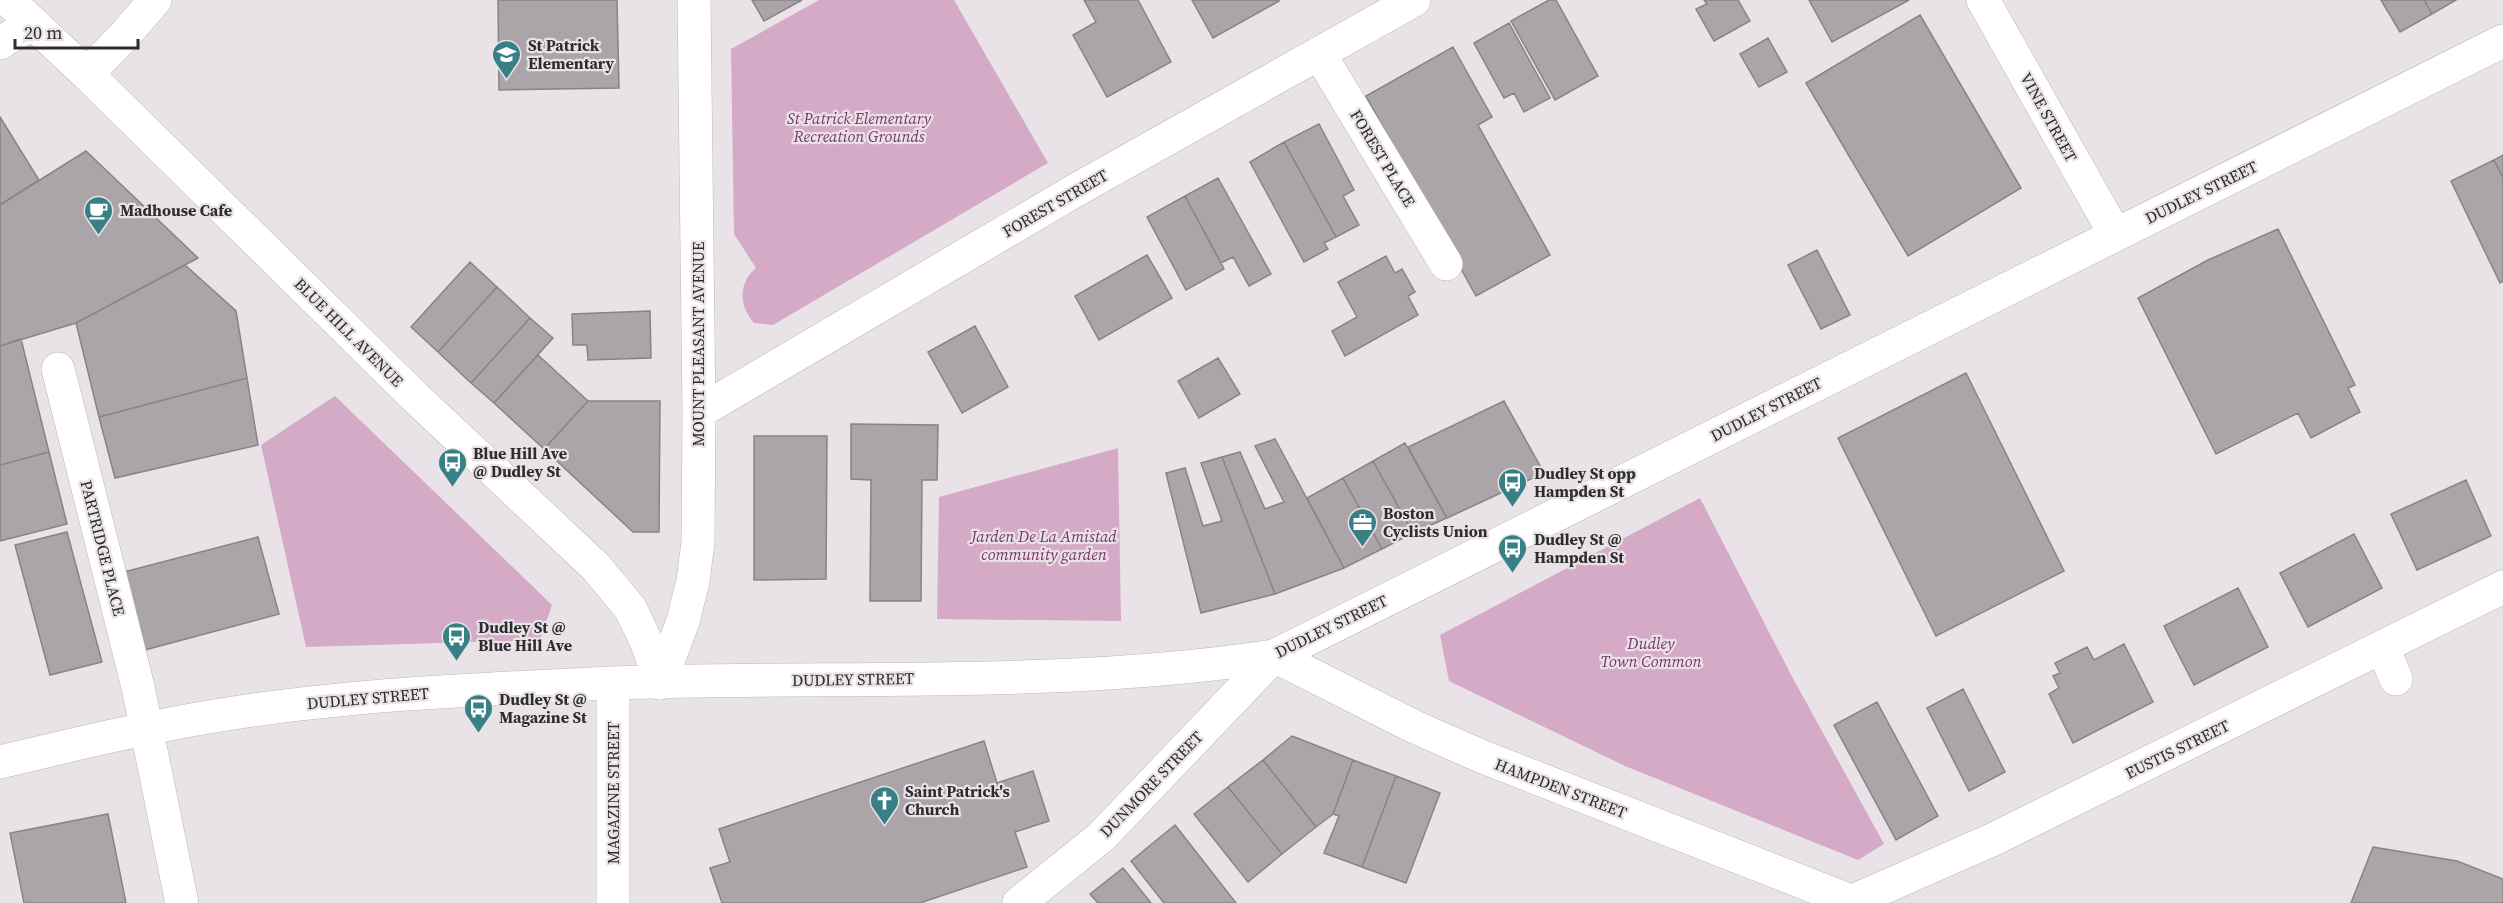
<svg xmlns="http://www.w3.org/2000/svg" width="2503" height="903" font-family="'Source Serif 4',serif">
  <style>
    .green { fill: #d5aac7 }
    .building { fill: #aba5a9; stroke: #888386; stroke-width: 1.5 }
    .lines { fill: none; stroke-linecap: round; stroke-linejoin: round }
    .minor-casing { stroke: #bcb7ba; stroke-width: 34 }
    .major-casing { stroke: #bcb7ba; stroke-width: 34 }
    .minor { stroke: #fff; stroke-width: 33 }
    .major { stroke: #fff; stroke-width: 33 }
    .labels { text-anchor: middle; stroke-width: 4.5; stroke-linejoin: round; paint-order: stroke }
    .poi-label { font-size: 16px; font-weight: bold; fill: #2e2c2d; stroke: #e9e3e7; text-anchor: start }
    .street-label { font-size: 16px; fill: #2e2c2d; stroke: #e9e3e7 }
    .park-label { font-size: 16px; font-style: italic; fill: #7b3569; stroke: #e9e3e7 }
  </style>
  <rect width="100%" height="100%" fill="#e9e3e7"/>
  <!-- green -->
  <path class="green" d="M819,0H954L1048,163L773,325L754,323C739,306 738,283 756,268L734,234L731,49Z
    M335,396L552,605L540,640L306,647L261,445Z
    M1118,448L1121,621L937,619L939,497Z
    M1700,498L1789,671L1884,844L1858,860L1625,766L1449,681L1440,635Z"/>
  <!-- building -->
  <path class="building" d="M498,0H617L619,88L499,90Z
    M752,0H802L764,21Z
    M1084,0H1138L1171,62L1107,97L1073,35L1096,22Z
    M1192,0H1279V1L1213,38Z
    M1549,0H1556L1598,76L1555,100L1511,21Z
    M1704,0H1738L1750,21L1714,41L1696,9L1707,4Z
    M1809,0H1909L1832,42Z
    M2381,0H2424L2432,14L2400,32Z
    M2424,0H2456L2432,14Z
    M1920,15L2021,188L1908,256L1806,83Z
    M1509,23L1550,98L1524,112L1514,93L1504,98L1474,43Z
    M1768,38L1787,72L1759,87L1740,54Z
    M1453,47L1492,117L1478,125L1550,255L1476,296L1366,96Z
    M0,117L39,180L0,205Z
    M1319,124L1354,190L1343,196L1359,225L1336,237L1284,142Z
    M1284,142L1336,237L1324,243L1328,249L1304,262L1250,162Z
    M86,151L198,258L76,323L0,346V205Z
    M2503,155V178L2494,160Z
    M2494,160L2503,178V281L2500,283L2451,181Z
    M1218,178L1271,274L1249,286L1233,257L1221,263L1185,196Z
    M1185,196L1224,269L1186,290L1147,217Z
    M2278,229L2355,385L2348,388L2360,412L2311,438L2298,413L2216,454L2138,298L2208,260Z
    M1817,250L1850,315L1821,329L1788,265Z
    M1147,255L1172,298L1099,340L1075,296Z
    M1386,256L1395,273L1402,269L1415,292L1408,296L1418,315L1345,356L1332,331L1357,317L1338,282Z
    M470,262L497,287L438,352L411,327Z
    M185,265L236,311L247,378L99,417L76,323Z
    M497,287L530,318L471,383L438,352Z
    M650,311L651,358L588,360L587,345H573L572,314Z
    M530,318L553,338L494,403L471,383Z
    M975,326L1008,387L962,413L928,352Z
    M21,339L49,452L0,465V346Z
    M538,355L588,401L544,449L494,403Z
    M1218,358L1240,394L1199,418L1178,381Z
    M1966,373L2064,571L1936,636L1838,438Z
    M247,378L258,445L115,478L99,417Z
    M588,401H660L659,532H633L544,449Z
    M1504,401L1544,473L1447,518L1408,447Z
    M851,424L938,425L937,480H922L921,601H870L871,480L851,479Z
    M754,436H827L826,579L754,580Z
    M1275,439L1344,568L1275,594L1222,457L1240,452L1265,509L1284,502L1255,446Z
    M1405,443L1447,518L1413,533L1373,461Z
    M49,452L67,524L0,541V465Z
    M1222,457L1275,594L1201,613L1166,473L1185,468L1203,526L1222,521L1201,463Z
    M1373,461L1413,533L1382,549L1343,478Z
    M1343,478L1382,549L1344,568L1307,498Z
    M2466,480L2491,536L2417,570L2391,514Z
    M67,532L102,662L50,675L15,545Z
    M2354,534L2382,588L2308,627L2280,573Z
    M258,537L279,614L141,651L120,573Z
    M2238,588L2268,647L2194,685L2164,626Z
    M2124,644L2153,702L2073,743L2049,694L2059,688L2053,676L2060,673L2055,663L2087,647L2094,660Z
    M1963,689L2005,772L1969,791L1927,708Z
    M1877,702L1938,816L1896,840L1834,725Z
    M1292,736L1353,760L1333,814L1316,827L1263,760Z
    M984,741L997,783L1033,771L1049,821L1015,832L1027,867L920,903H722L710,868L730,862L719,829Z
    M1263,760L1316,827L1282,854L1228,787Z
    M1353,760L1396,776L1362,867L1324,853L1339,816L1333,814Z
    M1396,776L1440,793L1406,883L1362,867Z
    M1228,787L1282,854L1248,882L1194,814Z
    M108,814L126,903H24L10,833Z
    M1175,825L1236,903H1164L1131,861Z
    M2373,847L2457,861L2503,879V903H2351Z
    M1123,868L1151,903H1098L1090,894Z"/>
  <g class="lines">
    <defs>
      <path id="minor" d="M1983,0L2115,234
        M0,43L33,23
        M1319,53L1446,264
        M87,74L124,36L155,0
        M58,369L138,687L182,903
        M699,412L1076,190L1414,0
        M2383,648L2396,679
        M660,683L683,621L693,581L698,542L699,412L694,0
        M1019,903L1101,837L1274,656
        M1848,903L1994,839L2503,587"/>
      <path id="major" d="M8,0L87,74L415,397L596,567L630,608L647,643L660,683
        M1274,656L1415,727L1483,757L1856,903
        M613,683V903
        M0,762C75,744 150,726 227,714C354,694 483,689 612,683C832,675 1055,689 1274,656L2503,41"/>
    </defs>
    <!-- minor casing -->
    <use href="#minor" class="minor-casing"/>
    <!-- major casing -->
    <use href="#major" class="major-casing"/>
    <!-- minor -->
    <use href="#minor" class="minor"/>
    <!-- major -->
    <use href="#major" class="major"/>
  </g>
  <!-- icons -->
  <defs>
    <symbol id="school-pin" viewBox="-11 -11 22 30"><path d="M0 17L-7.5 6A9.5 9.5 0 1 1 7.5 6Z" fill="#388086" stroke="#e9e3e7"/><path d="M0-5L7-2L0 1L-7-2ZM-4 1L0 2.5L4 1V4Q0 6-4 4Z" fill="#fff"/></symbol>
    <symbol id="cafe-pin" viewBox="-11 -11 22 30"><path d="M0 17L-7.5 6A9.5 9.5 0 1 1 7.5 6Z" fill="#388086" stroke="#e9e3e7"/><path d="M-5.5-4.5H6V0H3Q3 3.5 0 3.5H-2.5Q-5.5 3.5-5.5 0ZM3-3.2v2h1.7v-2ZM-6 4.5H4V6H-6Z" fill="#fff"/></symbol>
    <symbol id="bus-pin" viewBox="-11 -11 22 30"><path d="M0 17L-7.5 6A9.5 9.5 0 1 1 7.5 6Z" fill="#388086" stroke="#e9e3e7"/><path d="M-5-6H5V4H4V6H2V4H-2V6H-4V4H-5ZM-3.5-4V0h7V-4ZM-3.5 1.2v1.5H-2V1.2ZM2 1.2v1.5H3.5V1.2Z" fill="#fff"/></symbol>
    <symbol id="office-pin" viewBox="-11 -11 22 30"><path d="M0 17L-7.5 6A9.5 9.5 0 1 1 7.5 6Z" fill="#388086" stroke="#e9e3e7"/><path d="M-6-3h4V-5.5h4V-3h4V5H-6ZM-1-4.5V-3h2v-1.5ZM-6 0V1H6V0Z" fill="#fff"/></symbol>
    <symbol id="church-pin" viewBox="-11 -11 22 30"><path d="M0 17L-7.5 6A9.5 9.5 0 1 1 7.5 6Z" fill="#388086" stroke="#e9e3e7"/><path d="M-1.2-6h2.4v3.5h3.3v2.4h-3.3V6h-2.4V-.1h-3.3v-2.4h3.3Z" fill="#fff"/></symbol>
  </defs>
  <g fill-rule="evenodd">
    <use href="#school-pin" x="490" y="38" width="33" height="45"/>
    <use href="#cafe-pin" x="82" y="194" width="33" height="45"/>
    <use href="#bus-pin" x="436" y="446" width="33" height="45"/>
    <use href="#bus-pin" x="1496" y="466" width="33" height="45"/>
    <use href="#office-pin" x="1346" y="506" width="33" height="45"/>
    <use href="#bus-pin" x="1496" y="532" width="33" height="45"/>
    <use href="#bus-pin" x="440" y="620" width="33" height="45"/>
    <use href="#bus-pin" x="462" y="692" width="33" height="45"/>
    <use href="#church-pin" x="868" y="784" width="33" height="45"/>
  </g>
  <g class="labels">
    <!-- poi labels -->
    <g class="poi-label">
      <text x="528" y="51">St Patrick<tspan x="528" dy="18">Elementary</tspan></text>
      <text x="120" y="216">Madhouse Cafe</text>
      <text x="473" y="459">Blue Hill Ave<tspan x="473" dy="18">@ Dudley St</tspan></text>
      <text x="1534" y="479">Dudley St opp<tspan x="1534" dy="18">Hampden St</tspan></text>
      <text x="1383" y="519">Boston<tspan x="1383" dy="18">Cyclists Union</tspan></text>
      <text x="1534" y="545">Dudley St @<tspan x="1534" dy="18">Hampden St</tspan></text>
      <text x="478" y="633">Dudley St @<tspan x="478" dy="18">Blue Hill Ave</tspan></text>
      <text x="499" y="705">Dudley St @<tspan x="499" dy="18">Magazine St</tspan></text>
      <text x="905" y="797">Saint Patrick's<tspan x="905" dy="18">Church</tspan></text>
    </g>
    <!-- street labels -->
    <g class="street-label">
      <text transform="translate(2049 117) rotate(61)" y="6">VINE STREET</text>
      <text transform="translate(1383 158) rotate(59)" y="6">FOREST PLACE</text>
      <text transform="translate(2201 192) rotate(-26)" y="6">DUDLEY STREET</text>
      <text transform="translate(1055 203) rotate(-30)" y="6">FOREST STREET</text>
      <text transform="translate(349 332) rotate(45)" y="6">BLUE HILL AVENUE</text>
      <text transform="translate(698 344) rotate(-90)" y="6">MOUNT PLEASANT AVENUE</text>
      <text transform="translate(1766 409) rotate(-27)" y="6">DUDLEY STREET</text>
      <text transform="translate(103 548) rotate(76)" y="6">PARTRIDGE PLACE</text>
      <text transform="translate(1331 626) rotate(-26)" y="6">DUDLEY STREET</text>
      <text transform="translate(853 679) rotate(-1)" y="6">DUDLEY STREET</text>
      <text transform="translate(368 698) rotate(-5)" y="6">DUDLEY STREET</text>
      <text transform="translate(2177 749) rotate(-26)" y="6">EUSTIS STREET</text>
      <text transform="translate(1151 784) rotate(-46)" y="6">DUNMORE STREET</text>
      <text transform="translate(1561 788) rotate(21)" y="6">HAMPDEN STREET</text>
      <text transform="translate(613 793) rotate(-90)" y="6">MAGAZINE STREET</text>
    </g>
    <!-- park labels -->
    <g class="park-label">
      <text x="859" y="124">St Patrick Elementary<tspan x="859" dy="18">Recreation Grounds</tspan></text>
      <text x="1044" y="542">Jarden De La Amistad<tspan x="1044" dy="18">community garden</tspan></text>
      <text x="1651" y="649">Dudley<tspan x="1651" dy="18">Town Common</tspan></text>
    </g>
  </g>
  <!-- scale -->
  <path d="M15 39v9h123v-9" fill="none" stroke="#2e2c2d" stroke-width="3"/>
  <text x="24" y="39" font-size="18" fill="#2e2c2d" stroke="#e9e3e7" stroke-width="4.5" paint-order="stroke">20 m</text>
</svg>
